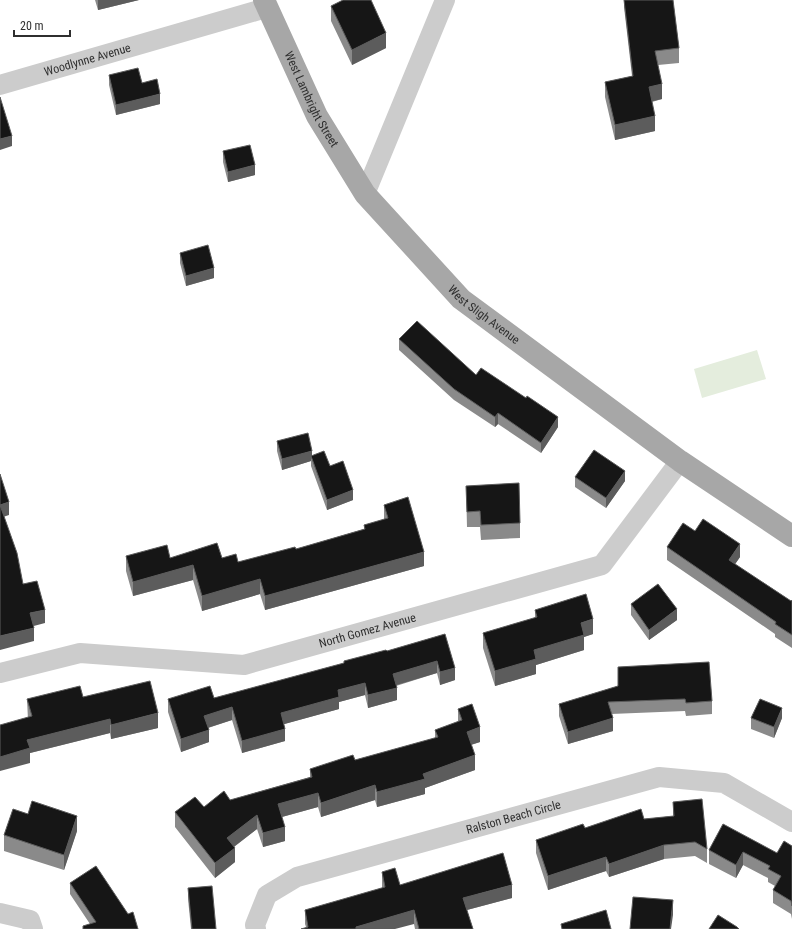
<svg xmlns="http://www.w3.org/2000/svg" width="792" height="929" font-family="'Roboto Condensed',sans-serif">
  <style>
    .green { fill: #e4eddd }
    .lines { fill: none; stroke-linecap: round; stroke-linejoin: round }
    .minor { stroke: #ccc; stroke-width: 20 }
    .major { stroke: #a7a7a7; stroke-width: 22 }
    .wall { fill: #8a8a8a }
    .shaded-wall { fill: #5c5c5c }
    .building { fill: #161616; stroke: #5c5c5c }
    .labels { text-anchor: middle; stroke-width: 4; stroke-linejoin: round; paint-order: stroke }
    .street-label { font-size: 12px; fill: #2f2f2f; stroke: #fff }
  </style>
  <rect width="100%" height="100%" fill="#fff"/>
  <!-- green -->
  <path class="green" d="M757,350L766,379L702,398L694,369Z"/>
  <g class="lines">
    <!-- minor -->
    <g class="minor">
      <path id="s1" d="M0,85L266,8"/>
      <path d="M365,194L445,0"/>
      <path id="s2" d="M0,673L80,653L244,665L602,565L680,461"/>
      <path d="M0,913L30,920L33,929"/>
      <path id="s3" d="M256,929L255,925L267,895L297,877L659,777L724,783L792,822"/>
    </g>
    <!-- major -->
    <path class="major" id="s4" d="M264,0L317,116L365,194L461,299L680,461L792,536"/>
  </g>
  <!-- wall -->
  <path class="wall" d="M95,0H139L98,10Z
    M624,0H673L679,48V63L658,65L662,99L652,102L655,131L615,140L605,97V82L632,76L624,7Z
    M331,6L386,48L352,65L331,21Z
    M109,75L142,83L160,104L116,115L109,85Z
    M223,151L255,175L228,182L223,162Z
    M180,253L214,278L186,286L180,263Z
    M399,339L526,398L558,427L541,453L498,424L495,427L454,400L399,350Z
    M277,441L312,455L330,466L353,500L327,510L311,466V461L282,470L277,451Z
    M575,477L625,481L606,508L575,487Z
    M466,486L520,523V538L481,540L480,527H467Z
    M384,505L424,566L265,610L260,594L202,611L193,580L133,596L126,571V556L170,558H222L238,562L296,549L364,529V525L384,520Z
    M695,531L740,557L735,564L791,601L792,600V648L775,637V634L667,560V547Z
    M631,604L677,620L649,640L631,615Z
    M535,610L593,634L584,637V650L536,665V674L495,686L483,648V633L535,618Z
    M445,634L455,680L440,685L437,673L396,686L397,700L368,708L365,695L339,702V709L284,724L285,741L242,753L232,720L208,728L209,742L181,752L168,712V699L214,698L344,663V661L387,651Z
    M618,667L712,701V714L686,716L685,711L611,714L613,731L568,744L559,716V704L618,686Z
    M83,697L158,728L111,739L110,733L30,753V763L27,699Z
    M458,709L480,742L471,745L475,770L425,788V794L377,807L375,800L321,817L318,807L282,817L285,841L263,847L257,829L234,847L235,862L215,878L175,827V812L204,807L230,800L310,777V769L355,760L435,738V730L458,722Z
    M751,718H782L774,738L751,729Z
    M673,802L707,849V863L695,856L664,859L609,877L606,871L548,890L536,853V840L585,828L644,819L673,816Z
    M77,831L64,870L4,851V835Z
    M792,846V919L791,914L773,903V890L775,886L768,882V878L743,865L736,878L709,864V850L777,853Z
    M382,872L400,885L512,898L467,910L473,929H415L414,924L306,927L305,924V910L382,888Z
    M70,883L138,929H83V926L90,924L70,894Z
    M188,888L216,929H191L188,899Z"/>
  <!-- shaded-wall -->
  <path class="shaded-wall" d="M98,0H139L98,10Z
    M386,33V48L352,65V50Z
    M662,84V99L649,102V87Z
    M160,94V104L116,115V105Z
    M655,116V131L615,140V125Z
    M12,136V146L0,150V139Z
    M255,165V175L228,182V172Z
    M214,268V278L186,286V276Z
    M498,413V424L495,427V417Z
    M558,417V427L541,453V443Z
    M312,451V459L311,456V461L282,470V459Z
    M625,471V481L606,508V498Z
    M353,490V500L327,510V500Z
    M9,502V515L0,518V505Z
    M740,544V557L729,573V560Z
    M424,552V566L265,610V596Z
    M193,565V580L133,596V582Z
    M260,579V594L202,611V596Z
    M677,609V620L649,640V630Z
    M45,610V623L30,627V613Z
    M593,619V634L584,637V650L536,665V674L495,686V671L581,623Z
    M34,628V641L0,650V636Z
    M437,661V673L393,686V674Z
    M455,668V680L440,685V672Z
    M365,683V695L339,702V709L281,725V713L338,690Z
    M397,688V700L368,708V695Z
    M232,707V720L204,729V716Z
    M782,708V718L774,738V727Z
    M158,713V728L111,739V725Z
    M613,718V731L568,744V732Z
    M110,719V733L30,753V763L0,771V757L27,740Z
    M480,727V742L467,746V732Z
    M285,729V741L242,753V741Z
    M209,730V742L181,752V739Z
    M475,755V770L425,788V794L377,807V792L423,774Z
    M375,785V800L321,817V803Z
    M318,793V807L278,818V804Z
    M257,815V829L227,852V838Z
    M77,816V831L64,870V855Z
    M285,827V841L263,847V833Z
    M664,845V859L609,877V864Z
    M235,848V862L215,878V863Z
    M743,852V865L736,878V865Z
    M606,857V871L548,890V876Z
    M512,885V898L463,911V898Z
    M673,900V915L671,929H670Z
    M414,910V924L395,929H356V927Z"/>
  <!-- building -->
  <path class="building" d="M343,0H371L386,33L352,50L331,6Z
    M624,0H673L679,48L655,51L662,84L649,87L655,116L615,125L605,82L633,76Z
    M138,68L142,83L157,79L160,94L116,105L109,75Z
    M0,98V97L12,136L0,139Z
    M250,145L255,165L228,172L223,151Z
    M208,245L214,268L186,276L180,253Z
    M417,321L476,375L481,368L526,398L527,396L558,417L541,443L498,413L495,417L454,389L399,339Z
    M308,433L312,451L282,459L277,441Z
    M594,450L625,471L606,498L575,477Z
    M324,451L330,466L343,461L353,490L327,500L311,456Z
    M0,474L9,502L0,505L17,553L23,584L37,581L45,610L30,613L34,628L0,636Z
    M519,483L520,523L481,525L480,511L467,512L466,486Z
    M408,497L424,552L265,596L260,579L202,596L193,565L133,582L126,556L167,545L170,558L217,543L222,558L236,554L238,562L295,547L296,549L365,529L364,525L388,518L384,505Z
    M703,519L740,544L729,560L791,601L792,600V635L775,624L776,622L667,547L683,523L695,531Z
    M658,584L677,609L649,630L631,604Z
    M586,594L593,619L581,623L584,635L534,650L536,659L495,671L483,633L537,617L535,610Z
    M445,634L455,668L440,672L437,661L393,674L397,688L368,695L365,683L338,690L339,697L281,713L285,729L242,741L232,707L204,716L209,730L181,739L168,699L210,686L214,698L344,663V661L386,650L387,651Z
    M709,662L712,701L686,703L685,699L608,702L613,718L568,732L559,704L618,686V667Z
    M150,681L158,713L111,725L110,719L27,740L30,748L0,757V725L32,716L27,699L80,686L83,697Z
    M760,699L782,708L774,727L751,718Z
    M472,704L480,727L467,732L475,755L423,774L425,779L377,792L375,785L321,803L318,793L278,804L285,827L263,833L257,815L227,838L235,848L215,863L175,812L195,797L204,807L224,791L230,800L312,777L310,769L353,755L355,760L438,737L435,730L462,720L458,709Z
    M702,799L707,849L695,842L664,845L609,864L606,857L548,876L536,840L583,824L585,828L641,809L644,819L674,816L673,802Z
    M32,801L77,816L64,855L4,835L13,809L28,814Z
    M723,824L777,853L784,841L792,846V906L791,901L773,890L781,876L768,869L770,866L743,852L736,865L709,850Z
    M503,853L512,885L463,898L473,929H419L414,910L356,927V929H301L308,927L305,910L385,887L382,872L395,868L400,885Z
    M96,866L128,914L133,912L138,929H83V926L96,922L70,883Z
    M212,886L216,929H192L188,888Z
    M633,897L673,900L670,929H630Z
    M606,910L611,929H562L561,924Z
    M718,915L737,927L739,929H709Z"/>
  <g class="labels">
    <!-- street labels -->
    <g class="street-label">
      <text dy="4" stroke="none"><textPath href="#s1" startOffset="91">Woodlynne Avenue</textPath></text>
      <text dy="4" stroke="none"><textPath href="#s4" startOffset="110">West Lambright Street</textPath></text>
      <text dy="4" stroke="none"><textPath href="#s4" startOffset="389">West Sligh Avenue</textPath></text>
      <text dy="4" stroke="none"><textPath href="#s2" startOffset="375">North Gomez Avenue</textPath></text>
      <text dy="4" stroke="none"><textPath href="#s3" startOffset="296">Ralston Beach Circle</textPath></text>
    </g>
  </g>
  <!-- scale -->
  <path d="M14 30v6h56v-6" fill="none" stroke="#2f2f2f" stroke-width="2"/>
  <text x="20" y="30" font-size="12" fill="#2f2f2f" stroke="#ffffff" stroke-width="3" paint-order="stroke">20 m</text>
</svg>
